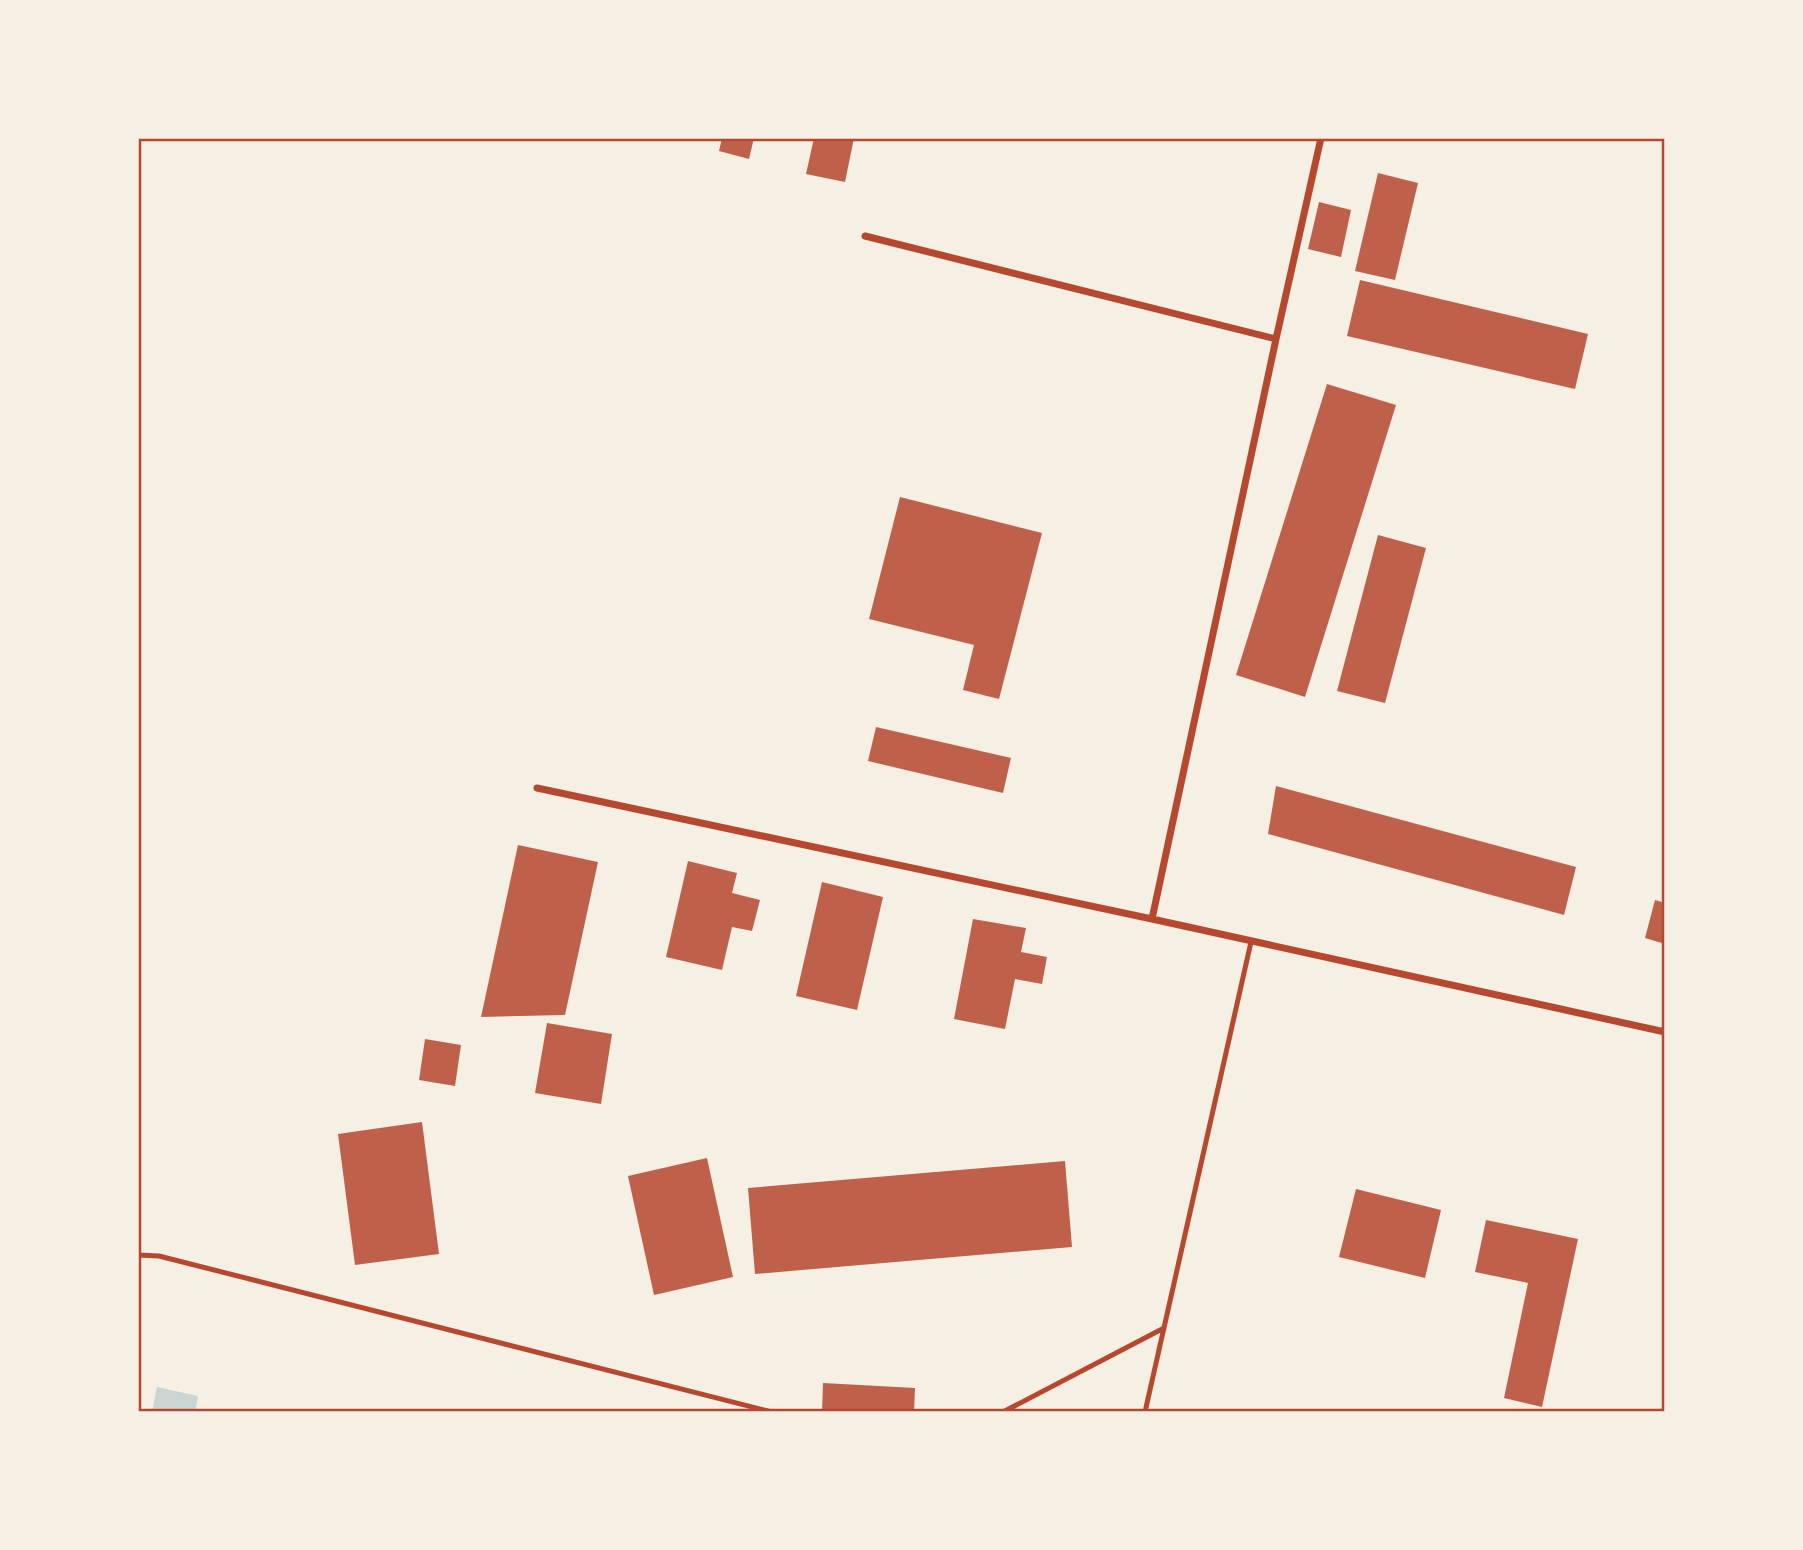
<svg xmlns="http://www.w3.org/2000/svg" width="1803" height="1550" font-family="'Public Sans',sans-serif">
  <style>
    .water { fill: #c9d6d2 }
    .building { fill: #bf614a }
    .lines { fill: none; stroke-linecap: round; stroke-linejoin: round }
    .service { stroke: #b5482f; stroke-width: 5 }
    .minor { stroke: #b5482f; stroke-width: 7 }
    .neatline { fill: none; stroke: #b5482f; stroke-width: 2.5 }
  </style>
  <rect width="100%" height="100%" fill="#f6efe4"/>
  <!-- water -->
  <path class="water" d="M157,1387L198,1396L195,1412H152Z"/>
  <!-- building -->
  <path class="building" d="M722,138H754L749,159L719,151Z
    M814,138H854L845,182L806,174Z
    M1378,173L1418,183L1395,280L1355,271Z
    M1319,202L1351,210L1341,257L1308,249Z
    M1360,280L1588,334L1575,389L1347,336Z
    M1327,384L1396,405L1305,697L1236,675Z
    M900,497L1042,533L999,699L963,690L974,645L869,619Z
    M1378,535L1426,548L1385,703L1337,691Z
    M876,727L1011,758L1003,793L868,761Z
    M1276,786L1576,867L1564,915L1268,834Z
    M518,845L598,862L565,1015L481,1017Z
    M688,861L737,873L732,893L760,900L752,931L732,927L722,970L666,957Z
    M822,882L883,897L857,1010L796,996Z
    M1655,900L1665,903V944L1645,938Z
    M973,919L1026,928L1021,952L1047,957L1042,984L1015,979L1005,1029L954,1019Z
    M547,1023L612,1034L601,1104L535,1093Z
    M425,1039L461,1045L455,1086L419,1080Z
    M422,1122L439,1254L355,1265L338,1134Z
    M707,1158L733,1277L654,1295L628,1176Z
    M1065,1161L1072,1247L755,1274L748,1188Z
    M1356,1189L1441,1210L1425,1278L1339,1257Z
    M1486,1220L1578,1239L1542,1407L1504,1398L1528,1283L1475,1272Z
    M823,1383L915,1388L914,1412H822Z"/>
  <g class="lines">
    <!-- service -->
    <path class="service" d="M138,1255L159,1256L772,1412
      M1003,1412L1164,1328
      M1145,1412L1251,942"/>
    <!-- minor -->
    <path class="minor" d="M865,236L1276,339
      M537,788L1152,919L1665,1032
      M1152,919L1276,339L1321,138"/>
  </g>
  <!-- border -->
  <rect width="1803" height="1550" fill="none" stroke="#f6efe4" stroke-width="280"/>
  <rect x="140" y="140" width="1523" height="1270" class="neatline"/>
</svg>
